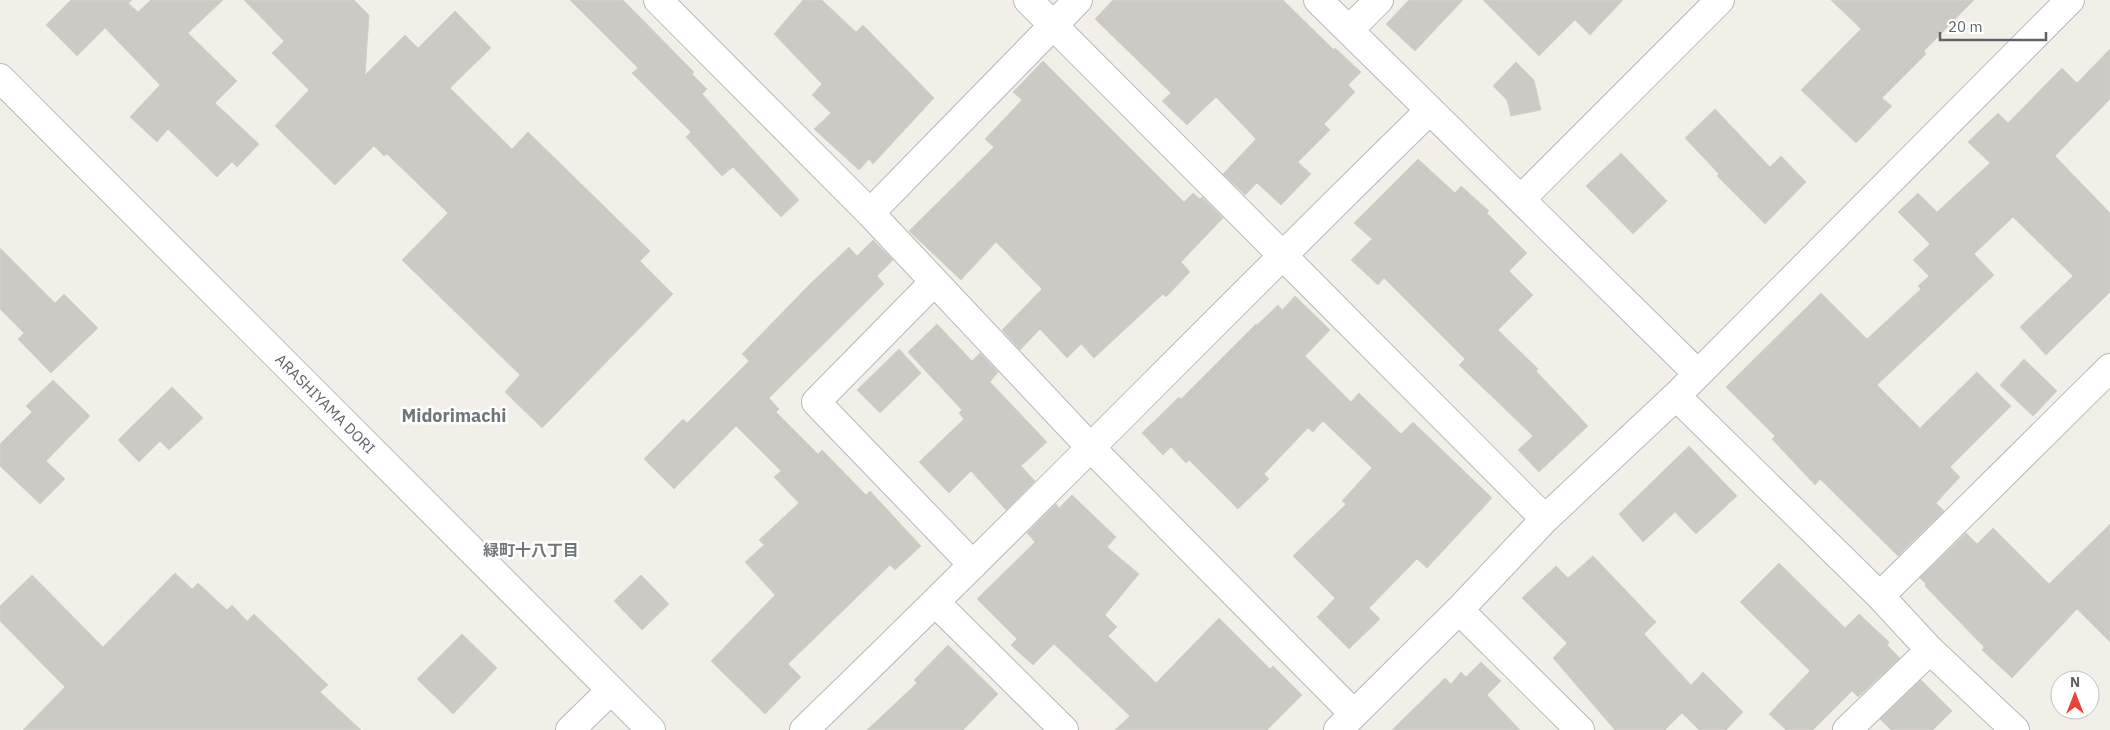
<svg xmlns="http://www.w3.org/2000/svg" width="2110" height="730" font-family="'IBM Plex Sans','Noto Sans JP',sans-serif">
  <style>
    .building { fill: #cccac5; stroke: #d6d1c6 }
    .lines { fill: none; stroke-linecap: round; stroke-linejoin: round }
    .minor-casing { stroke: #b5b8bc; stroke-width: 30 }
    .tertiary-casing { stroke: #b5b8bc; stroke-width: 30 }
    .minor { stroke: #fff; stroke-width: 28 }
    .tertiary { stroke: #fff; stroke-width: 28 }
    .labels { text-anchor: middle; stroke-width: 5; stroke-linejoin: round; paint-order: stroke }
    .street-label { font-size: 15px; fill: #5f6368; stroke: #fff }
    .neighbourhood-label { font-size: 16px; font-weight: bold; fill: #70757a; stroke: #fff }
    .quarter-label { font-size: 18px; font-weight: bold; fill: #70757a; stroke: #fff }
  </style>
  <rect width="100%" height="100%" fill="#f1efe8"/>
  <!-- building -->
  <path class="building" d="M71,0H132L128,3L138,12L151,0H223L188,33L237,81L215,103L259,144L237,167L232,162L217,177L168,129L157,142L130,117L160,85L105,28L77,56L46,25Z
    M244,0H354L369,15L365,75L405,35L418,48L455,11L491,48L450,88L512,149L528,132L650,251L640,261L673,294L542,428L505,392L520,375L402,260L448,213L387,154L384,156L374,146L335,185L275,126L309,90L272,53L284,41Z
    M570,0H623L694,72L692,74L707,89L702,94L799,200L781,217L733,167L722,176L686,137L691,132L632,73L638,68Z
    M803,0H822L856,32L863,25L934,98L873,164L869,159L859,170L814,129L831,113L812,95L822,84L774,34Z
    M1113,0H1283L1334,50L1335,48L1361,72L1348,85L1355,92L1324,124L1330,130L1298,162L1311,174L1281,205L1257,183L1245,195L1223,174L1256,139L1216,97L1187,125L1162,101L1171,93L1095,19Z
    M1409,0H1463L1415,51L1386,24Z
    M1483,0H1623L1590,35L1575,20L1539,56Z
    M1831,0H1974L1924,51L1926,54L1882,98L1892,106L1856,143L1801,90L1861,29Z
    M2110,49V99L2055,156L2110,213V292L2046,355L2020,327L2073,276L2013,217L1974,254L1994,275L1877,385L1920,428L1977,372L2011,406L1950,467L1960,477L1936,503L1944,511L1898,556L1820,479L1815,485L1772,439L1775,436L1726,387L1821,293L1867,339L1921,289L1918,286L1929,276L1913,260L1930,244L1898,212L1918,193L1937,212L1990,163L1968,142L1998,113L2008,123L2062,68L2077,83Z
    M1043,61L1184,202L1193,193L1200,199L1202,197L1223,218L1181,262L1190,272L1166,297L1163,294L1094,358L1081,344L1067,358L1040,329L1020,350L1002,330L1042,289L996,242L961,280L909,231L994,147L985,139L1022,100L1013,92Z
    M1516,62L1534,80L1541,110L1511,116L1507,100L1493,86Z
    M1715,109L1770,167L1781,156L1806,182L1765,224L1717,176L1719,174L1685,138Z
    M1621,153L1667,201L1633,234L1586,186Z
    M1418,159L1455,193L1461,186L1489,211L1487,213L1527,253L1509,271L1533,295L1498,330L1538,369L1536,371L1588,426L1539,472L1518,450L1533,436L1459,365L1465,359L1384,278L1378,285L1351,260L1372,239L1354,223Z
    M873,240L893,260L877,276L884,284L769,398L779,409L776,412L818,454L822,450L866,495L870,491L921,546L895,570L890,565L788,664L801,677L765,714L711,661L775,595L745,562L764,545L759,540L799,503L774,477L781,471L736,426L674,489L644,459L683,419L687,423L749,361L742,354L810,284L849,247L857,256Z
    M0,248L55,303L64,294L98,328L51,373L18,339L24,333L0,309Z
    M1295,296L1330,330L1305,356L1351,402L1359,393L1401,434L1413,422L1492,498L1427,568L1417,559L1369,608L1380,619L1349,649L1317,617L1335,598L1293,556L1346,504L1342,501L1372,468L1323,421L1313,432L1308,428L1264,474L1269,479L1238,509L1189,460L1186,463L1171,447L1163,455L1142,433L1179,397L1181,399L1256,324L1257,325L1278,305L1282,310Z
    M937,324L972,361L980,353L998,372L990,382L1047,442L1021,466L1035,481L1006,510L971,471L949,493L919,462L964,419L959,413L962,410L908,352Z
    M899,349L921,373L880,413L857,390Z
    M2024,359L2057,391L2033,416L2000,385Z
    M53,380L90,416L46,461L65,479L40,504L0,466V444L32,412L26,406Z
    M172,387L203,418L169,450L160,441L139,462L118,440Z
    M1689,446L1737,496L1696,534L1675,512L1643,542L1619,514Z
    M1072,495L1116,537L1107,547L1139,574L1105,615L1117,627L1108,636L1156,683L1219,618L1270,669L1273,666L1302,695L1267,730H1115L1130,716L1054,644L1033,665L1011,645L1017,639L977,599L1035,542L1027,533L1056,504L1059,508Z
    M2110,524V642L2077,609L2012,678L1982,650L1984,647L1925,586L1926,584L1920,578L1966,533L1977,544L1993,528L2049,584Z
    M1593,556L1656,622L1644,634L1691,685L1703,672L1743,712L1726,730H1699L1682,713L1665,730H1615L1553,658L1567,643L1522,598L1556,566L1568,578Z
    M1779,563L1845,628L1859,614L1889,642L1887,645L1900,658L1858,697L1852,691L1813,730H1786L1769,714L1810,671L1740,602Z
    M175,573L192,589L198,583L227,610L232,605L247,621L254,614L328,685L320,692L361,730H23L65,687L0,621V606L32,575L103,647Z
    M641,575L669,604L642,630L614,601Z
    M462,634L497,668L453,714L417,679Z
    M948,645L998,694L963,730H867L917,683L914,680Z
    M1481,662L1501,681L1487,695L1520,730H1392L1445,678L1451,684L1461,672L1466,677Z
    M1921,680L1952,711L1933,730H1891L1880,719Z"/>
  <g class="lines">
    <defs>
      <path id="minor" d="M658,0L870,213L1091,448L1354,714
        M1028,0L1545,519
        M1318,0L1698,374
        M1349,30L1379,0
        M1521,199L1720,0
        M870,213L1078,0
        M934,282L816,402L973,565
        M1676,396L1880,596L1930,650L2015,730
        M1880,596L2110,368
        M936,603L1064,730
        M1459,610L1580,730
        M570,730L610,691
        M804,730C1016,526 1220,315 1430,110
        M1338,730L1459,610L1545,519L1676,396L2070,0
        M1847,730L1930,650"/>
      <path id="tertiary" d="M0,78L651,730"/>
    </defs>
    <!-- minor casing -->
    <use href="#minor" class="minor-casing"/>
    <!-- tertiary casing -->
    <use href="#tertiary" class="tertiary-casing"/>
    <!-- minor -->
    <use href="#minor" class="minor"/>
    <!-- tertiary -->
    <use href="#tertiary" class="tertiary"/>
  </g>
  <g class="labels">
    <!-- street labels -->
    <g class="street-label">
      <text transform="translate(325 404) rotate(45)" y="5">ARASHIYAMA DORI</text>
    </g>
    <!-- neighbourhood labels -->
    <g class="neighbourhood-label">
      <text x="531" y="556">緑町十八丁目</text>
    </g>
    <!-- quarter labels -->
    <g class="quarter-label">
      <text x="454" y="422">Midorimachi</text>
    </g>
  </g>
  <!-- north arrow -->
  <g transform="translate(2075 695)"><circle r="24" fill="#ffffff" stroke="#bfc1c3"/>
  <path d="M0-4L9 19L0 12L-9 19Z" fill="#ea4335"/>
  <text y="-8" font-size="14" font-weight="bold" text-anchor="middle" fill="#5f6368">N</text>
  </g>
  <!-- scale -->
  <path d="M1940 32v8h106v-8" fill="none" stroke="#5f6368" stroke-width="2.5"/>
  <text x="1948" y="32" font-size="15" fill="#5f6368" stroke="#ffffff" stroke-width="4" paint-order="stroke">20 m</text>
</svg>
